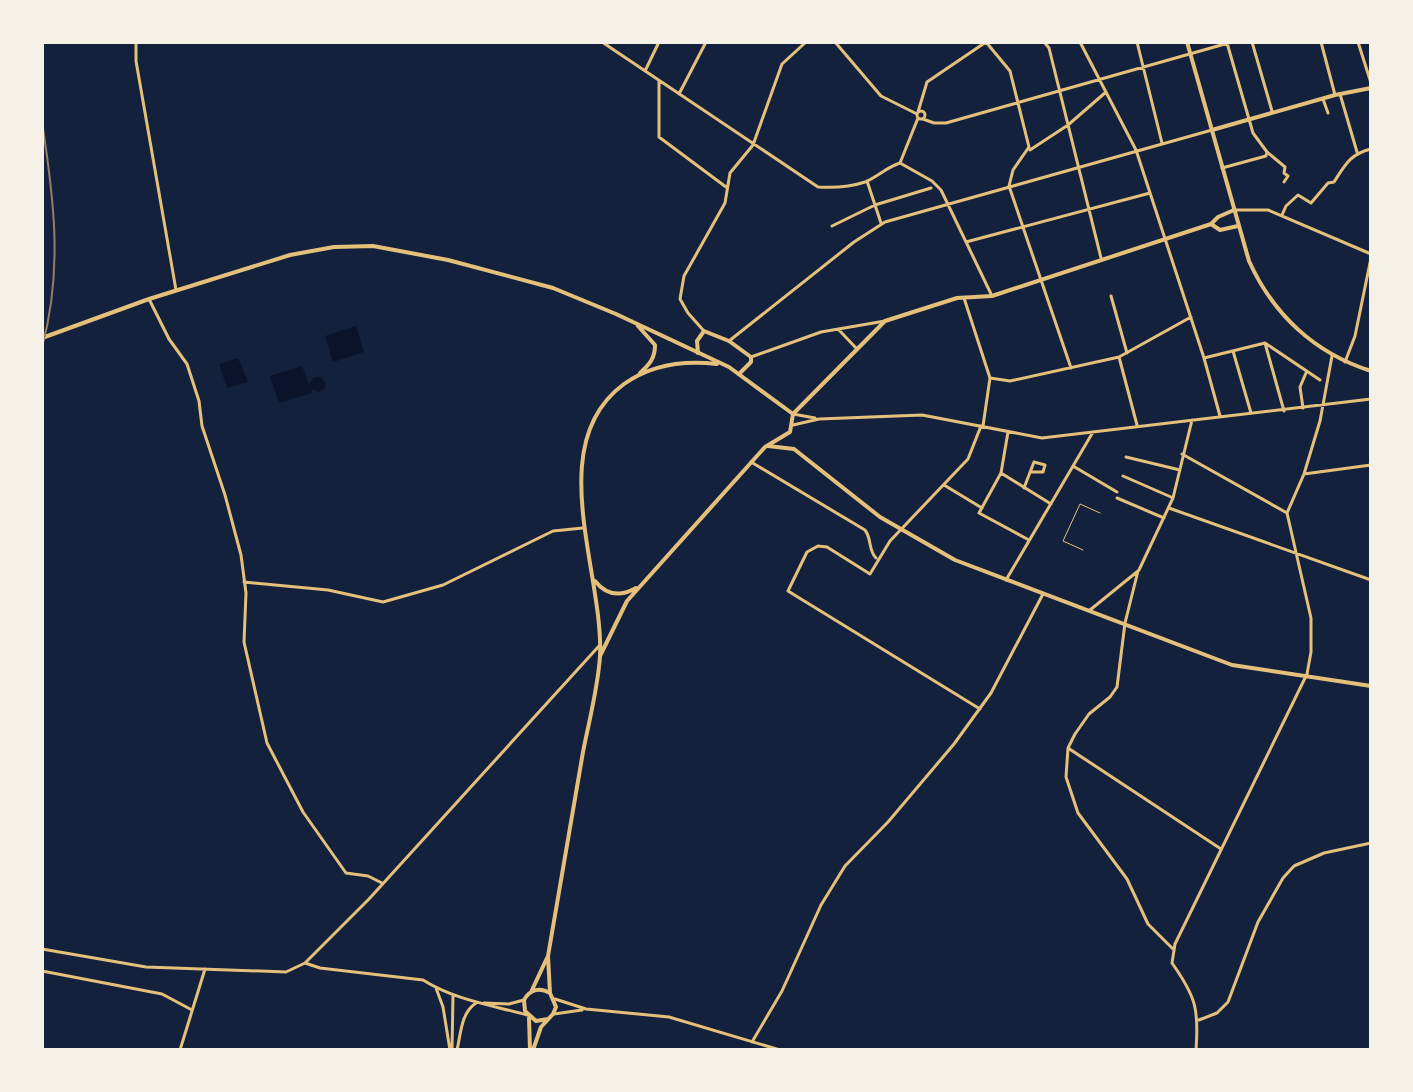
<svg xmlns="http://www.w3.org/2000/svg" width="1413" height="1092" font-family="'Noto Sans',sans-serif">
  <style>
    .water { fill: #0b132b }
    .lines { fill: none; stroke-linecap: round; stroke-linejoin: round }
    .service { stroke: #e5c07b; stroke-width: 1 }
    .minor { stroke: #e5c07b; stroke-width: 3 }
    .tertiary { stroke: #e5c07b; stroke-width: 4 }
    .secondary { stroke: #e5c07b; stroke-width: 4 }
    .rail { stroke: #918062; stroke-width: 2 }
  </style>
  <rect width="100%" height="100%" fill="#14213d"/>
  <!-- water -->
  <path class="water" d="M356,326L364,352L333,362L325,336Z
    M238,358L248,382L227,388L219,364Z
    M302,366L309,384L314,377H321L325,382V388L319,392L311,389L312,393L279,403L270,376Z"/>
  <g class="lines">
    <!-- service -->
    <path class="service" d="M1083,550L1063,541L1080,504L1100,513"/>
    <!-- minor -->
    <path class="minor" d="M136,42V61L176,290
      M602,42L818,187C834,188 850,187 865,182C877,177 887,167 900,163L918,118
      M835,42L881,96L917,114
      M986,42L1010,71L1029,147L1013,170L1009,186L1071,368
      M1044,42L1049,48L1101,258
      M1080,42L1136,150L1204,358L1220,416
      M1137,42L1162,143
      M1252,42L1272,111
      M1321,42L1335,95
      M1358,42L1371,83
      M645,71L659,42
      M659,81V137L726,187
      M679,94L706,42
      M1340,94L1357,152
      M1323,99L1328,113
      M917 115a4 4 0 1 1 8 0a4 4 0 1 1-8 0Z
      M918,112L927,82L986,42
      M923,119L934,123H946L1232,42
      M1030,150L1068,125L1106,92
      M1267,152L1285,167L1284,173L1288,176L1284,182
      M900,163L932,181L941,190L992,296
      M1222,168L1266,156L1267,152L1253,133L1227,43
      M867,181L881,223
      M1234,210H1268L1371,254
      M1282,215L1286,206L1298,195L1311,203L1328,183L1334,182C1345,165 1350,154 1371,149
      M832,226L875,205L931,188
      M966,242L1150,193
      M1111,296L1127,353
      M964,298L990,378L983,426
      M149,299L169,339L187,364L199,401L202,426L225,495L241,555L246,593L244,642L267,743L303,812L346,873L368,876L382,883
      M839,330L856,348
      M704,331L688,313L680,299L684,276L725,203L730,173L753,145L782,64L806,42
      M729,341L854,242L885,222L1212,130
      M1265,343L1284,411
      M1265,343L1320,380
      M1233,351L1251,413
      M751,357L821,332L885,321
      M1119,357L1137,425
      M1204,358L1265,343
      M1345,362L1355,336L1371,258
      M990,378L1010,381L1119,357L1191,317
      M1303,408L1300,387L1306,373
      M793,414L815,418
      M793,425L819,419L922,415L1042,438L1371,399
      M1008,432L1001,473L979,513L1029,540
      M1182,454L1287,513
      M1126,457L1180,470
      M751,462L865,530C872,539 868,550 876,558
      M1073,466L1117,492
      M1001,473L1051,504
      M1304,474L1371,465
      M1123,476L1171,497
      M944,485L982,508
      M1024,488L1034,462L1045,465L1043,472H1030
      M1117,498L1164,518
      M1169,508L1371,580
      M1139,570L1173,498L1192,420
      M1006,580L1093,432
      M244,582L328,590L383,602L443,585L553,531L583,528
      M1090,610L1138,571L1125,623L1117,687L1110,697L1089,714L1075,734L1068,748L1066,777L1078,813L1127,879L1148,924L1174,950
      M980,709L788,591L807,552L818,546L827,547L870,574L890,541L968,459L981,426
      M1068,748L1221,849
      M42,949L146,967L286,972L305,963L369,899L599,646
      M305,963L320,968L423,980C455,1000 491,1005 527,1015
      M42,971L162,994L192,1010
      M436,988L443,1007L450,1050
      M555,999L586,1009L669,1017L780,1050
      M484,1003L509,1004L524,1000
      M554,1014L582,1010
      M1199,1020L1217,1013L1228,1002L1258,922L1283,878L1294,866L1324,853L1371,843
      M752,1042L782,991L821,905L845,866L888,822L954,744L991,693L1043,594
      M180,1050L205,969
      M452,1050L453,995
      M457,1050C461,1033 461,1013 476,1003
      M1196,1050C1199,1009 1196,997 1172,963L1175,944L1307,674L1311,652V618L1287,513L1304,474L1320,421L1332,356"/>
    <!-- tertiary -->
    <path class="tertiary" d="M1187,42L1249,261C1273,314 1314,353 1371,371
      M1212,130L1335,95L1371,88
      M1211,224L1220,230L1238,226
      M698,353L697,341L704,331L729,341L751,357V362L739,374
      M793,414L885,321L957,298L992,296L1211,224L1218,217L1234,210"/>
    <!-- secondary -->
    <path class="secondary" d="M638,326L655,345C655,358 650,364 640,373
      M42,338L149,299L290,255L334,247L373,246L448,260L553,288L616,314L729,367L793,414L790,432L765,447L627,601L600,656
      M768,446L794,449L880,517L955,560L1232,665L1371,686
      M595,581C606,595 620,597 636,588
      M532,990L547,958
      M550,993L548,956C560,888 571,820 583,752C589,721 598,688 600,656C604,573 542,444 624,384C652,364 683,360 717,364
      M529,1018L530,1050
      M533,1050L541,1027L553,1014L556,1007L550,993C540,987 530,989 524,1000L525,1011L536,1021L548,1019"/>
    <!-- rail -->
    <path class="rail" d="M42,122C54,199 63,271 42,347"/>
  </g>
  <!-- border -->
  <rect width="1413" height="1092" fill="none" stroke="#f6f1e7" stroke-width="88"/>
</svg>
